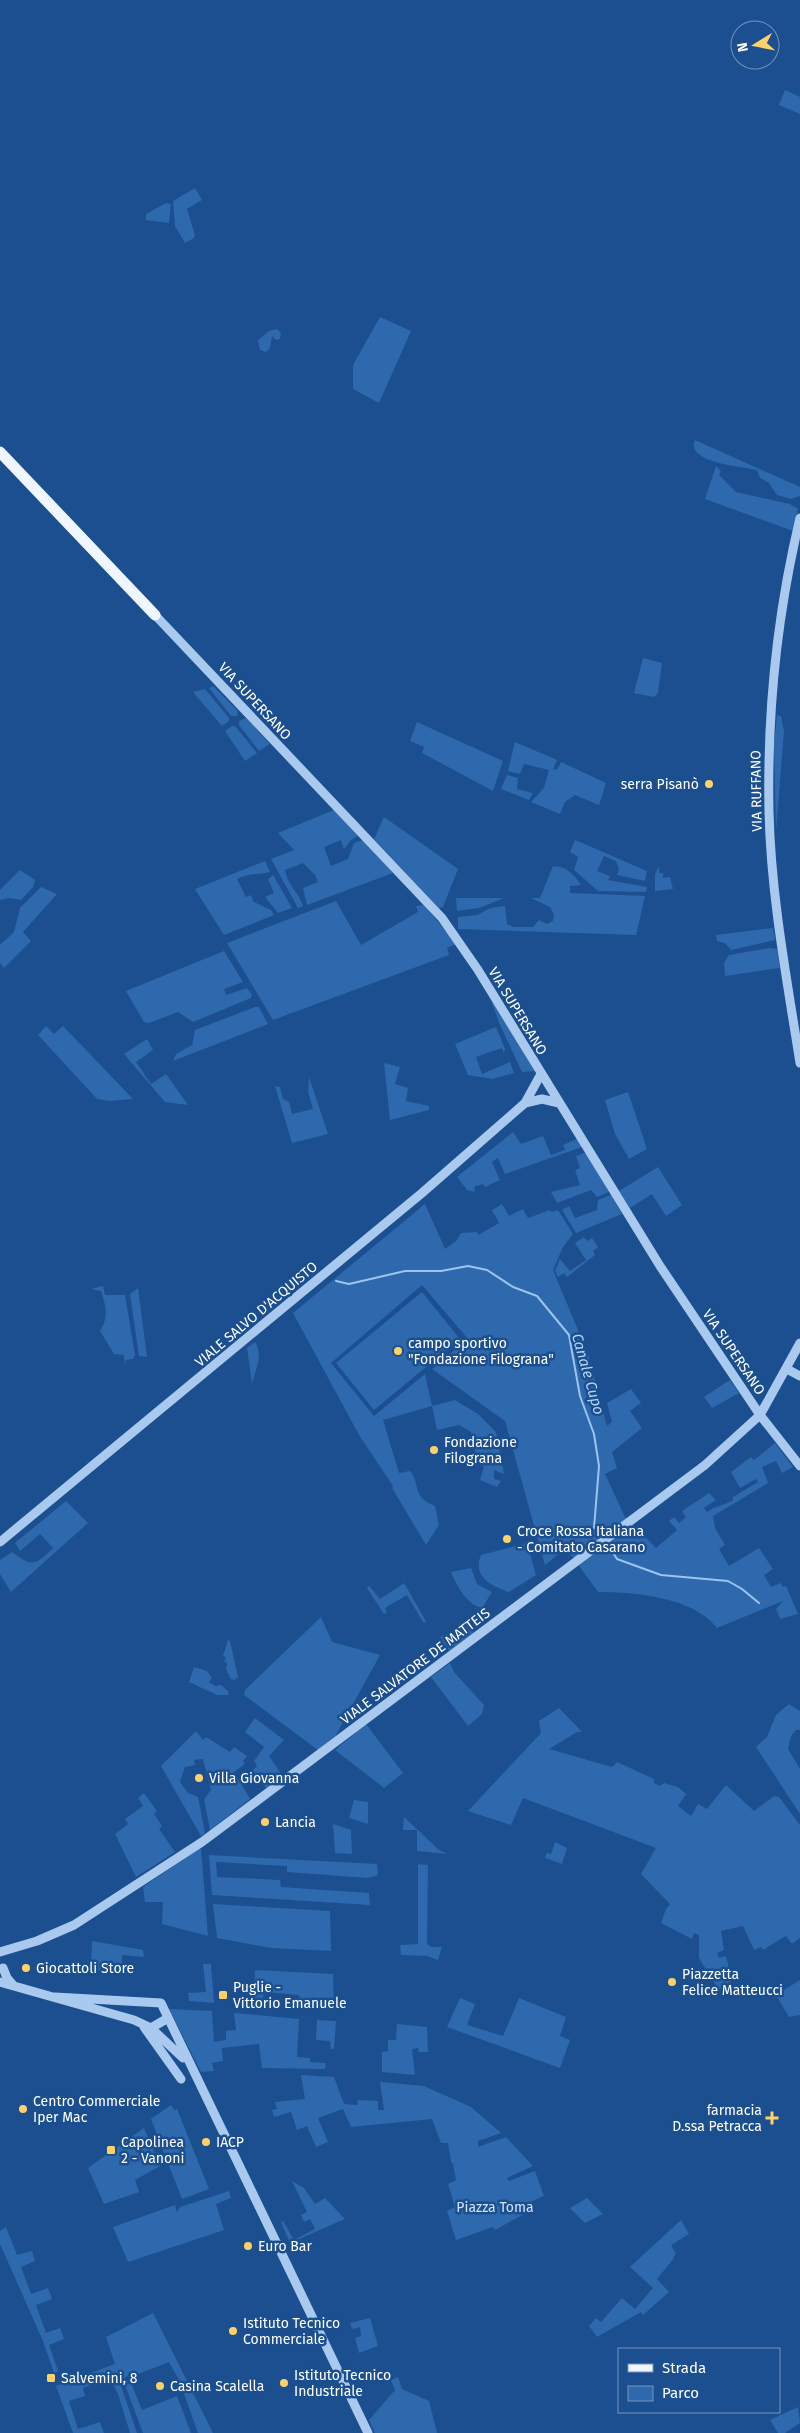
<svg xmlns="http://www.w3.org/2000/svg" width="800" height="2433" font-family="'Fira Sans',sans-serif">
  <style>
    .green { fill: #2e69ad }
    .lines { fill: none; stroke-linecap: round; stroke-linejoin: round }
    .stream { stroke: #9cc4f0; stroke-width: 2 }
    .minor { stroke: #a9c9ee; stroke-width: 9 }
    .major { stroke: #f0f6ff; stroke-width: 11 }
    .poi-dot { fill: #ffd166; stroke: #1b4f8f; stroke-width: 2 }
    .labels { text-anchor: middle; stroke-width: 5; stroke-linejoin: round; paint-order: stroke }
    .street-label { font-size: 14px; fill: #fff; stroke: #1b4f8f }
    .poi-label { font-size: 14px; fill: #fff; stroke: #1b4f8f; text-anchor: start }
    .park-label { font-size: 14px; fill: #cfe3fa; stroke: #1b4f8f }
    .water-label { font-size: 15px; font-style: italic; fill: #b5d3f5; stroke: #1b4f8f }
  </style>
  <rect width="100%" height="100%" fill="#1b4f8f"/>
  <!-- green -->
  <path class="green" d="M785,90L800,97V114L779,105Z
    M195,188L202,200L187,209L195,235L194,238L185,243L175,226L173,201Z
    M166,203L171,204L169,223L146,220V214Z
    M380,317L411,331L379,403L353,389V365Z
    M277,329L281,333L280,339L276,340L272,336L270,348L266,352L260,350L258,340L269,331Z
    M695,440L800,487V496L791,499L777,495L769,483L760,478L757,470C742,466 685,463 695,440Z
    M716,466L721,471L719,475L736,492L790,504L798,509L793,531L705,499Z
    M643,658L662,663L658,693L654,697L634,693Z
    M213,686L238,711L237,716H231L209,688Z
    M205,689L229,718V721L222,726L193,692Z
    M777,715L781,716L784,731L776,832L774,745Z
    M246,718L270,744L259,751L239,725V721Z
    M417,722L503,761L493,791L422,753L424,747L410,741Z
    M232,726H235L257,753L245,761L225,731Z
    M515,742L557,760L553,769L557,770L561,762L606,783L599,805L575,795L565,802L560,814L531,802L544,788L549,770L524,764L520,774L508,771Z
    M507,775L518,778L517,789L533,793L529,800L501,789Z
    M334,810L358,836L351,840L344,849L341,840L324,847L331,866L348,859L354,843L363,840L393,873L307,905L303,888L318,882L315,875L303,863L285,870C289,889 298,890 303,906L298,908L271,859L294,850L278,833Z
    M384,817L458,869L443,907L439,908L374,839Z
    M575,840L647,871L645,881L617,875L619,869L616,861L604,856L597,871L610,876L608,880L647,887L646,892L598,891L574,870L578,857L570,852Z
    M265,861L270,872C258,875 249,873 237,879L246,897L251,895L254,902L271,910L274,915L224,935L195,889Z
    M553,866C567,867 574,874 581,885L570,886V893L645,896L636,935L458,929V917L477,915L491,908L505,906L507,924L514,927H533L539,920L547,924L553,921L554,915L550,907L531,898H540Z
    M659,866V873H663V878L670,877L673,889L655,891V874Z
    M20,870L35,880L33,887L21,900L10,898L0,900V890Z
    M273,875L292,908L278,913L265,897L274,893L268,879Z
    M41,887L57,894L23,932L31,941L4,968L0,963V945L14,932L20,908Z
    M456,898H504L479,908L457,911Z
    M336,901L361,945L418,912L416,906L424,905L456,944L447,948L449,955L273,1020L227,943Z
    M773,928L775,940L731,950L725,943L717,941L716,935Z
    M770,948L777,949L780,968L725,976L724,963L729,955Z
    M224,951L243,982L224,989L226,995L247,988L252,995L251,998L193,1022L178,1012L149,1023L144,1022L126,991Z
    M493,1000L535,1071L522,1072L500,1025L492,1003Z
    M255,1007H259L268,1024L173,1061L176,1054L192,1045L195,1030Z
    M46,1026L54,1034L63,1026L133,1099L109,1101L97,1099L38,1035Z
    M496,1027L505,1049L504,1053L502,1048L476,1057L482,1074L510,1062L514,1073L492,1079L468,1075L455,1044Z
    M147,1039L153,1050L136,1062L151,1084L166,1074L188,1105L165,1102L124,1054Z
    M384,1063L400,1067L395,1084L408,1088L406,1101L429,1106V1110L390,1120Z
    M309,1077L328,1134L292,1143L275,1086L280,1087L283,1099L289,1102L292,1114L313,1109L308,1092Z
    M628,1092L647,1149L629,1159L615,1134L605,1100Z
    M513,1132L521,1144L543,1136L551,1155L565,1150L563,1145L577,1139L582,1147L505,1174L498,1158L492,1162L500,1180L485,1187L483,1184L474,1187L475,1192L467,1190L457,1177Z
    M587,1152L609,1192L597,1197L591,1190L557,1203L551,1192L580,1185L575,1170L580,1168L576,1156Z
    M658,1167L682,1205L666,1216L652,1194L630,1208L619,1191Z
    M611,1195L622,1214L576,1233L562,1210L569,1206L575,1218L597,1210L598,1200Z
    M425,1204L445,1249L456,1241L461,1233L477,1232L478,1235L499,1223L492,1210L502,1204L509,1216L523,1209L528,1218L550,1210L551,1212L558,1210L573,1234L563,1247L553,1270L588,1354L600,1399L595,1401L597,1406L601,1405L607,1426L612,1422L607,1403L631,1389L641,1403L630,1411L642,1428L612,1452L617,1468L605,1474L625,1517L656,1548L677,1530L669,1521L674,1517L679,1523L686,1517L682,1511L709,1493L716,1500L704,1508L707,1512C717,1505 724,1506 733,1500V1497L758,1482L756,1479L740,1488L731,1472L751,1457L754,1460L775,1443L793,1467L782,1473L776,1461L762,1467L768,1483L713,1516L715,1528L725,1545L719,1549L729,1566L759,1548L773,1569L764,1575L771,1587L781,1583L783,1587L786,1586L798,1614L780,1619L776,1609L783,1601L717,1628C693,1597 635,1592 598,1592L566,1548L545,1565L505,1421L432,1369L468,1339L422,1285L331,1363L374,1416L425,1374L432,1406L455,1400L478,1414L496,1432L504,1474L494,1470V1479L501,1481L497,1487L480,1480L484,1467L478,1463L471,1432L459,1425L437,1430L432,1406L383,1420L399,1473L410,1471C421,1485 411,1496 435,1506L439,1525L426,1545L392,1488L393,1486L359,1435L293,1313Z
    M584,1237L587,1241L592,1238L598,1247L593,1251L595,1255L567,1277L564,1273L558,1277L555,1271L560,1259L570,1271L586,1260L575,1243Z
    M103,1286L105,1295H125L135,1355L133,1359L126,1360L125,1366L124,1355L114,1354L100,1331C109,1317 106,1306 101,1291L91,1289Z
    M138,1288L147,1357L139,1356L130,1294Z
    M422,1292L460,1339L374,1410L336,1363Z
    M255,1342C264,1356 255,1370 252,1384L247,1348Z
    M730,1380L739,1393L712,1408L704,1397Z
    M66,1501L88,1523L11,1592L0,1574V1560L12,1552C32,1567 35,1566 53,1548L40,1534L20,1551L15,1543Z
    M527,1543L536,1575L509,1592C491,1586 472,1576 481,1555Z
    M471,1568L477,1584L492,1592L482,1608C466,1604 457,1586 451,1572Z
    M404,1583L427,1623L423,1622L407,1595L385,1608L387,1612L384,1614L367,1588L369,1586L380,1599Z
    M321,1617L332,1642L380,1655L336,1735L318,1750L244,1695L245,1690Z
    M470,1623L474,1632L449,1651L440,1637Z
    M228,1640L230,1641L238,1677L234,1680L231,1679L226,1669L227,1663L224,1662L226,1657L223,1656Z
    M450,1663L454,1672L484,1705L482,1714L468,1726L431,1677Z
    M194,1667L207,1671L212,1678L209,1682L215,1686L221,1685L229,1692L228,1695H217L189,1682Z
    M789,1704L800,1711V1730H796L791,1736L788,1749L800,1769V1814L756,1747L767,1737L776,1715Z
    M559,1708L582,1732H577L549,1749L612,1767L617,1762L654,1779V1783L660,1786L664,1783L678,1787L686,1794L678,1806L691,1816L698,1804L707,1809L726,1785L754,1811L774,1796L779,1797L800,1825V1938L792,1944L786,1936L763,1950L761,1947L754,1950L743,1926L721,1931L724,1950L717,1953L719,1958L726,1956L732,1981L719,1990L699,1958V1935L694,1933L692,1939L661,1923L666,1909L670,1904L641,1874L656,1848L523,1798L511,1825L468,1811L541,1733L539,1721Z
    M255,1718L284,1740L269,1756L282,1775L266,1788L253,1770L257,1766L254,1761L264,1747L245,1732Z
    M366,1724L403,1773L384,1788L335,1750Z
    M196,1731L203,1740L206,1737L230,1752L234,1747L247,1756L243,1761L245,1764L234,1772L250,1799L210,1830L204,1799L211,1790L203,1759L194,1760L195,1765L185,1767L180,1782L188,1793L198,1797L205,1833L201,1836L161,1766Z
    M144,1793L157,1811L154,1814L162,1826L159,1829L175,1852L136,1877L115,1834L128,1824L125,1819L143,1806L138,1798Z
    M354,1800L368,1802V1824L349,1818Z
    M404,1817L439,1850L448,1854L417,1851V1830H403Z
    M333,1824L351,1830L352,1854L335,1853Z
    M555,1842L567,1848L562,1864L545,1858L547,1853L551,1854Z
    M199,1849H201L208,1936L162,1924L163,1902H145L143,1887Z
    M209,1855L377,1864L378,1875L368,1878L287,1872V1866L216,1862L217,1877L280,1880L281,1887L369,1893L370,1905L212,1895Z
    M418,1864L428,1865L427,1944L431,1947H442L438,1960L427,1956L401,1955L400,1945L418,1944Z
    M213,1904L330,1911L331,1951L271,1948L217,1938Z
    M92,1941L143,1950L144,1957L122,1955V1975L91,1970Z
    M203,1964H211L214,2003L189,2001L188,1993L206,1992Z
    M255,1970L333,1974L334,2010C319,2010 303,2013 299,1995L264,1992L262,2005L254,2004Z
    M800,1980V2015L789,2017L776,1995Z
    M460,1998L475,2004L467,2025L503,2036L519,1998L566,2017L560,2036L570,2040L560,2068L447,2027Z
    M169,2009L212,2011L214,2042L226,2040V2031L236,2030L234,2013L299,2019L297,2057L310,2058V2062L326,2063L325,2069L262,2068L259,2044L222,2048L223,2061L212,2063L214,2071L201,2072Z
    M317,2020L336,2021L334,2049H331L330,2041L316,2040Z
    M397,2024L427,2027L428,2052H419L418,2048L412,2049L415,2075L382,2072V2052L388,2051V2040H396Z
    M301,2075L334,2077L344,2104L357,2105L358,2100L378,2101V2110H384L380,2082L424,2086L471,2107L501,2133L478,2141V2147L506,2137L533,2166L507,2178L509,2181L535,2171L544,2196L521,2206L524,2214L495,2230L493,2227L456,2240L447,2211L455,2207L448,2184L456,2180L453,2164L451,2162L448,2143H441L432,2119L351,2127L343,2109L318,2118L328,2142L316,2147L307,2126L297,2130L291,2112L274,2117L272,2110L277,2109L275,2102L305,2099Z
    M171,2105L174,2110L177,2109L209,2189L182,2199L151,2119Z
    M144,2128L160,2166L135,2180L139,2192L104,2204L88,2168Z
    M292,2181L304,2188L315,2204L325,2198L345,2219L290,2243L281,2222L283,2221L294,2240L315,2229L310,2219L304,2222L301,2215L307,2212Z
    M229,2191L231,2198L216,2204L224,2230L128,2262L113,2227L175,2205L177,2212L180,2207Z
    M587,2198L603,2214L585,2223L570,2208Z
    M681,2220L689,2234L671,2245L676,2254L673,2257L674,2258L657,2279L669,2292L643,2315L641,2312L597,2337L589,2326L596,2318L601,2322L622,2298L635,2309L653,2288L630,2267Z
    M6,2227L17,2255L32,2251L35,2261L21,2267L31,2294L48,2288L52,2299L36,2305L46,2333L60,2328L64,2339L49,2345L58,2371L54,2373L43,2341L0,2244V2231Z
    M153,2313L213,2433H198L179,2380L169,2362L133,2376L129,2374L120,2383L137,2433H130L118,2394L110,2378L83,2388L85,2396L69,2401L78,2429L100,2422L104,2433H73L56,2386L115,2364L106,2337Z
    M370,2318L378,2346L359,2353L355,2338L361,2336L360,2327L352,2329L350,2323Z
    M398,2377L402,2389L429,2401L437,2433H375L369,2420L395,2390L391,2380Z
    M131,2383L142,2410L177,2396L191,2433H143L125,2385Z
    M798,2407L800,2423L785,2433H778L770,2420Z"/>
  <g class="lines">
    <!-- stream -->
    <path class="stream" d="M336,1281L349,1284L405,1271H441L468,1266L487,1270L513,1287L537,1296L569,1335L580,1396L594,1434L599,1466L594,1528
      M608,1545L617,1559L661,1575L728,1581L742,1589L759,1603"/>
    <!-- minor -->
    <path class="minor" d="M800,518C777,614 767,714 769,812C771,896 787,980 800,1063
      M155,615L442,918L478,970L660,1266L760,1415L800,1466
      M525,1103L542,1099L559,1103
      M787,1369L800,1376
      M0,1542L422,1193L525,1103L541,1074
      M0,1952L37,1941L74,1925L202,1842L705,1465L760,1415L800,1343
      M3,1968L7,1978L13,1985
      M0,1982L134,2020L151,2028L183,2058
      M55,1997L161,2003L368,2433
      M144,2027L181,2079
      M151,2028L168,2018"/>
    <!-- major -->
    <path class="major" d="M0,452L155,615"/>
  </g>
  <!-- markers -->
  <g class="poi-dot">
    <circle cx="709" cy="784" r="5"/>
    <circle cx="398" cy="1351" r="5"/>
    <circle cx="434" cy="1450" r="5"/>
    <circle cx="507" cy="1539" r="5"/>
    <circle cx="199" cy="1778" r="5"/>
    <circle cx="265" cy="1822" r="5"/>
    <circle cx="26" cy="1968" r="5"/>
    <circle cx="672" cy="1982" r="5"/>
    <rect x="218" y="1990" width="10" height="10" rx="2.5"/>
    <circle cx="23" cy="2109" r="5"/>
    <path d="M769.5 2110.5h5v5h5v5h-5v5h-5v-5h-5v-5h5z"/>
    <circle cx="206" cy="2142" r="5"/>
    <rect x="106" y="2145" width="10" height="10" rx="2.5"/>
    <circle cx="248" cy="2246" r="5"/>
    <circle cx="233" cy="2331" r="5"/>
    <rect x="46" y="2373" width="10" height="10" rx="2.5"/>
    <circle cx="284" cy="2383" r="5"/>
    <circle cx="160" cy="2386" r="5"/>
  </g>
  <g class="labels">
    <!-- street labels -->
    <g class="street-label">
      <text transform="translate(255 701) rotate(47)" y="5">VIA SUPERSANO</text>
      <text transform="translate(756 791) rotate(-91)" y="5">VIA RUFFANO</text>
      <text transform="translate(518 1011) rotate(59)" y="5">VIA SUPERSANO</text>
      <text transform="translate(256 1314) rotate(-40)" y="5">VIALE SALVO D'ACQUISTO</text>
      <text transform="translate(734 1352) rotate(56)" y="5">VIA SUPERSANO</text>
      <text transform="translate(415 1666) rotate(-37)" y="5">VIALE SALVATORE DE MATTEIS</text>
    </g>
    <!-- poi labels -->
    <g class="poi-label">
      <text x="699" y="789" text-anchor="end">serra Pisanò</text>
      <text x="408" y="1348">campo sportivo<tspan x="408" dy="16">"Fondazione Filograna"</tspan></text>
      <text x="444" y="1447">Fondazione<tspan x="444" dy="16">Filograna</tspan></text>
      <text x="517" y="1536">Croce Rossa Italiana<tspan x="517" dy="16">- Comitato Casarano</tspan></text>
      <text x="209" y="1783">Villa Giovanna</text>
      <text x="275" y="1827">Lancia</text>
      <text x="36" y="1973">Giocattoli Store</text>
      <text x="682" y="1979">Piazzetta<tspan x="682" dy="16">Felice Matteucci</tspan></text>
      <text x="233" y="1992">Puglie -<tspan x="233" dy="16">Vittorio Emanuele</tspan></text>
      <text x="33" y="2106">Centro Commerciale<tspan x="33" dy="16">Iper Mac</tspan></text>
      <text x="762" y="2115" text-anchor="end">farmacia<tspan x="762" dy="16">D.ssa Petracca</tspan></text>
      <text x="121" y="2147">Capolinea<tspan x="121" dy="16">2 - Vanoni</tspan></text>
      <text x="216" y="2147">IACP</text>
      <text x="258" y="2251">Euro Bar</text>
      <text x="243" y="2328">Istituto Tecnico<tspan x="243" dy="16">Commerciale</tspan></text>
      <text x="294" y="2380">Istituto Tecnico<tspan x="294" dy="16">Industriale</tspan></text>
      <text x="61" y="2383">Salvemini, 8</text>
      <text x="170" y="2391">Casina Scalella</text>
    </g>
    <!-- park labels -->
    <g class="park-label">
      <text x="495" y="2212">Piazza Toma</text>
    </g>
    <!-- water labels -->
    <g class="water-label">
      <text transform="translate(588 1374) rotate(74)" y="5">Canale Cupo</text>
    </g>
  </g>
  <!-- legend -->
  <rect x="618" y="2348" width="162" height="65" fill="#1b4f8f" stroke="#7695bc"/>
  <rect x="628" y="2364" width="25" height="8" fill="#f0f6ff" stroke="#7695bc"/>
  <text x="662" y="2373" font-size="15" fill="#ffffff">Strada</text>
  <rect x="628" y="2386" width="25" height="15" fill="#2e69ad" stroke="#7695bc"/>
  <text x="662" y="2398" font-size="15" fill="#ffffff">Parco</text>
  <!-- north arrow -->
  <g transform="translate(755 45) rotate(260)"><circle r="24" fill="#1b4f8f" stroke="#7695bc"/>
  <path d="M0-4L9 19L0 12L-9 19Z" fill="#ffd166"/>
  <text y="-8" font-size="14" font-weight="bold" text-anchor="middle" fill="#ffffff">N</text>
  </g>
</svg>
